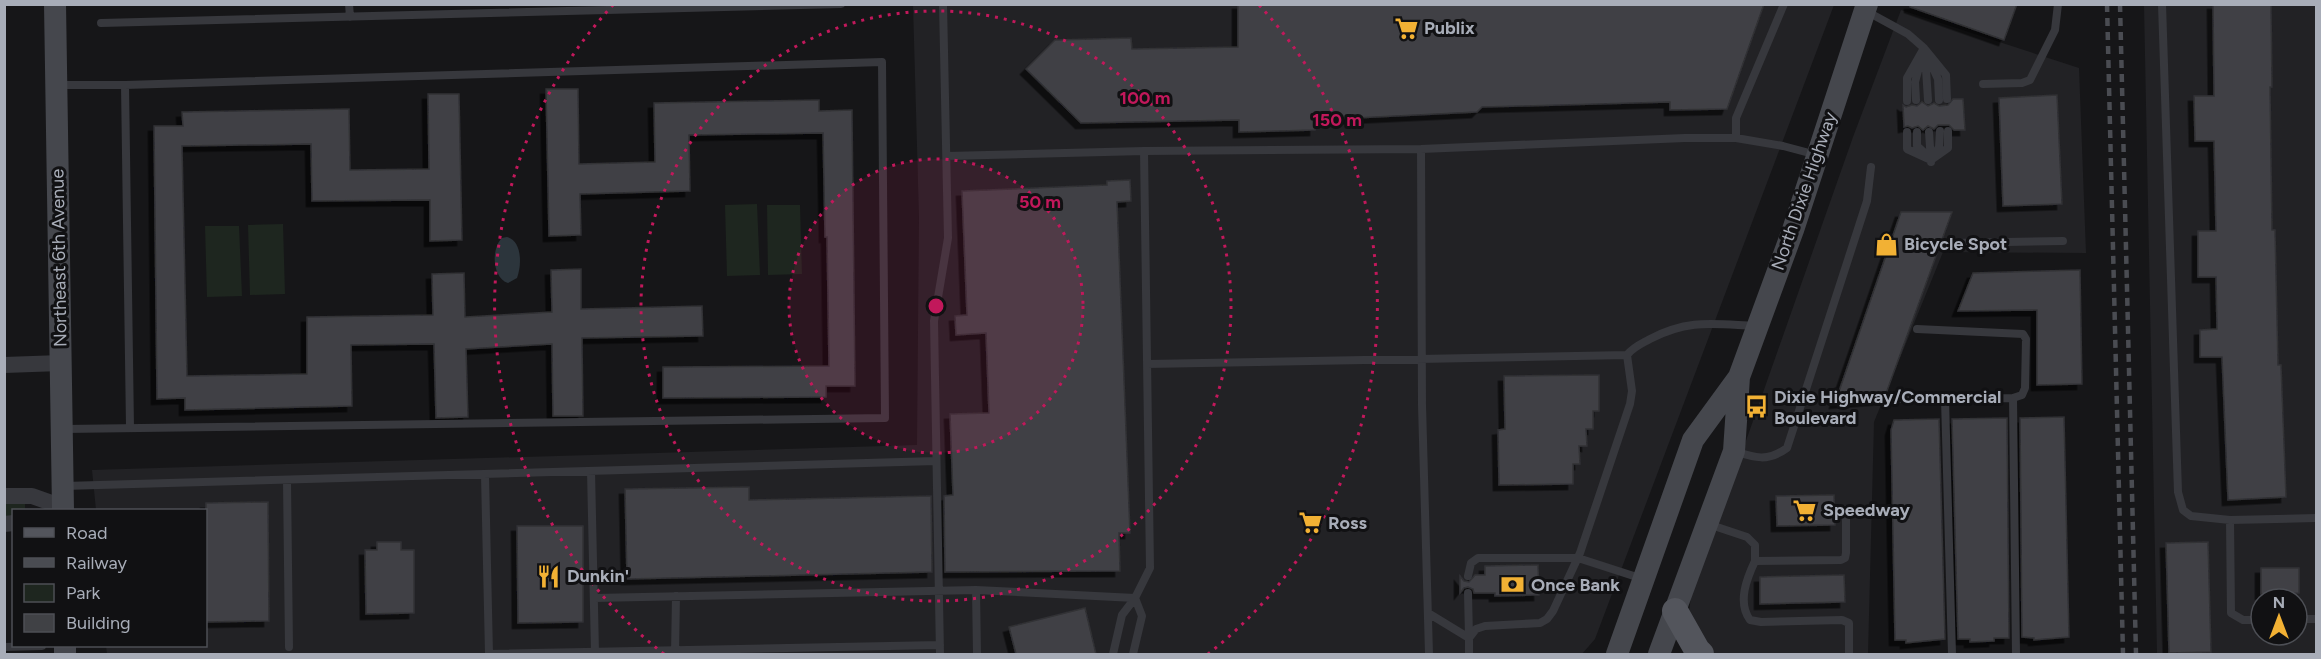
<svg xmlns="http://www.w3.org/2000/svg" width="2321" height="659" font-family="Figtree,sans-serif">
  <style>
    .built { fill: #222225; fill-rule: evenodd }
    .green { fill: #1e261f }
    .water { fill: #2c353c }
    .building { fill: #404145; stroke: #303034; stroke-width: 1.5; filter: url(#shadow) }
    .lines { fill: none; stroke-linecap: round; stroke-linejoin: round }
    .lane { stroke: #37383d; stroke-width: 8 }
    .street { stroke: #37383d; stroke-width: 16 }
    .secondary { stroke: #45474d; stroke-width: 22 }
    .primary { stroke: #53555c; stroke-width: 26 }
    .rail { stroke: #4a4c52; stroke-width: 4.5; stroke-dasharray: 8 6; stroke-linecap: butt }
    .ring { fill: none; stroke: #c2185b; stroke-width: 3; stroke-dasharray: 3 6 }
    .labels { text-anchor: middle; stroke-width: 6; stroke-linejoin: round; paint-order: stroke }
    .poi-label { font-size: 18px; font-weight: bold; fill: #a8adb8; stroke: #111113; text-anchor: start }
    .street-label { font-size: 18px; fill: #a8adb8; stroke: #111113 }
    .centre { fill: #c2185b; stroke: #111113; stroke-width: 3 }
    .ring-label { font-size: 18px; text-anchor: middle; font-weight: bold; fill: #c2185b; stroke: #111113; stroke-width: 6; stroke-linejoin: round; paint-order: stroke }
  </style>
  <defs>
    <filter id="shadow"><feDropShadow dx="-5.5" dy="5.5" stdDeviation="0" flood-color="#0009"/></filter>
  </defs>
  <rect width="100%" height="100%" fill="#161618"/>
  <!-- built -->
  <path class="built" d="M913,5H1834L1595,639L1582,654H107L106,646H206V510H96L92,470L917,445L919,217Z
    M2144,5H2316V654H2157ZM2261,599H2297V635H2261Z
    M1901,10L2079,68L2086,253L1943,252L1874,422L1868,654H1705L1688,619L1691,597L1853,137Z"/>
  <!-- green -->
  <path class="green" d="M757,204L760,275L727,276L725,205Z
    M767,205H800L802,274L768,275Z
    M283,224L285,294L250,295L248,225Z
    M205,226H239L242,296L207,297Z
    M25,502V510H14L13,518H5L4,503Z"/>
  <!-- water -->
  <path class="water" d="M507,237C522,241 522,265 517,278L508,283C492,278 491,248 502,238Z"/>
  <!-- building -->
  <path class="building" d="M1238,4H1764L1727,109L1670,110V102L1482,107L1477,112L1315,120V130L1239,132V120L1081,123L1026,69L1055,40L1131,38L1132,49L1238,47Z
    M1910,4H2017L2004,40L1910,7Z
    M2213,4H2271L2272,87H2270L2272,230H2275L2278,365H2281L2286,497L2228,500L2222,357H2200V330L2217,329L2216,277H2198V231H2216L2214,141H2195L2194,96H2214Z
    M546,89H578L579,164L655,162L654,103L819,100V111L852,110L855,386H826V397L663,398V367L829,366L827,237H825L823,133L689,135L690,191L580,194L581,235L549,236Z
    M428,94H459L462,240L430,241V200L312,201L311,144L182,146L187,376L307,374V317L433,315L432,274L464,273L465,317L552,312L551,270L581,269V309L702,306L703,336L582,338L583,416H553L552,344L466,349L468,417L436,418L434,344L351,345L352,406L185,410V398L157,399L154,126H183L182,112L349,109L350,170L429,169Z
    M2057,95L2062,204L2003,206L1999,98Z
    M1953,99H1963L1965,130H1954L1949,125H1938L1934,129L1928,126L1923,130L1918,126L1912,128L1908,126L1904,127L1903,105L1906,107L1912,105L1917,106L1922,102L1928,106L1934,103L1939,106L1948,105Z
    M1130,180L1131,201L1117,202L1130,533H1119L1120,571L945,572L944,496L953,495L950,414L989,413L986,333L956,335L955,316L967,315L962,191L1107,185V181Z
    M1901,212H1952L1884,399L1835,403Z
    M2080,270L2082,384L2037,385V310L1958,311L1973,273Z
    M1599,375V411H1593V429H1586L1587,446H1579L1580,464H1573V484L1499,485L1498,430L1505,429L1504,376Z
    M2064,417L2069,637L2034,640V638L2022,637L2020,418Z
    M2007,418L2009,638H1994V641L1970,642V639H1958L1952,419Z
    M1939,419L1945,639L1906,643V640H1895L1891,430L1894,420Z
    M749,487V500L931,496L932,572L627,579L625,489Z
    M1834,495L1835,525L1777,526L1776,496Z
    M268,502L269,621L206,622V503Z
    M517,526H583V622L518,623Z
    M377,542H401V550H414V613L366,614L365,550H377Z
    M2208,542L2211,652L2169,653L2166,543Z
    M1538,565L1539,595L1495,596V593H1474L1473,589L1468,587L1464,588L1460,593V576L1464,581L1469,582L1475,575H1485V566Z
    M2261,568H2299V593L2261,594Z
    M1844,575L1845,602L1760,604V577Z
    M1085,608L1096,654H1016L1009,627Z"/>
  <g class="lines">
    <!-- lane -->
    <path class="lane" d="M349,4L350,17
      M2162,4L2178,492L2183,510L2191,516L2230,520
      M1866,11L1908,34L1924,48L1946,75L1947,99
      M101,23L841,4
      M1925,54L1928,100
      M1929,59L1938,79L1939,100
      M1983,84L2022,83L2030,80L2055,30L2058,4
      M57,85H125L882,62L885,418L64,429
      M125,85L130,427
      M1916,100L1915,82L1921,60
      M1907,101V78L1924,48
      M1907,132V149L1931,160
      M1917,132V146L1927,155
      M1929,132L1931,162
      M1736,138V118L1784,4
      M1421,149L1422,405L1429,654
      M1935,154L1939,147L1940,131
      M947,156L1144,151L1421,149L1685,138H1736L1783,146L1817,155
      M1931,160L1948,148V131
      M1951,243L2063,241
      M1147,364L1627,355
      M2013,398L2016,654
      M1890,399L2013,398L2022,395L2025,388L2026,339L2023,334L1917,329
      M1945,399L1952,654
      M1734,451C1755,458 1768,462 1787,448L1867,201L1871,167
      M591,471L595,652
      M485,475L489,654L940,645
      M287,481L289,647
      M64,486L936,461
      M1708,524L1747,537L1755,545V561L1841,560L1845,558L1846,553V509
      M1755,561C1747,578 1737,602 1750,620L1761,622L1842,620L1849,623V654
      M1468,576L1471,563L1478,558H1578L1643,579
      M976,590L977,654
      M1468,593L1469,637
      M594,598L976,590L1135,598
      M1428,613L1469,638V654
      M2297,619H2316
      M2261,620H2243L2231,613L2230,520L2316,518
      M1469,638L1476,629L1485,626L1540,623L1547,619L1553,611L1580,553L1630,404L1632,391L1627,355C1633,347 1641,344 1650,339C1689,319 1712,324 1755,326
      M4,647L42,646
      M675,654L676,596
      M940,654L934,321L948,238L943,4
      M1113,654L1122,615L1135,598L1150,568L1144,151
      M1133,654L1142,616L1135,598"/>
    <!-- street -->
    <path class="street" d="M4,365L61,363
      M4,496H32L63,507
      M4,524L14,523"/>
    <!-- secondary -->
    <path class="secondary" d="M55,4L63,510
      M65,646V654
      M1617,654L1693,440L1739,377
      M1659,654L1734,451L1739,377L1793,230L1867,4"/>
    <!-- primary -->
    <path class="primary" d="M1675,611L1697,650L1701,654"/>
    <!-- rail -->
    <path class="rail" d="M2107,4L2123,654
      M2120,4L2136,654"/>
  </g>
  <!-- distance rings -->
  <circle cx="936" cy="306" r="147" fill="#c2185b" fill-opacity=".12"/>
  <g class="ring">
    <circle cx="936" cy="306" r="147"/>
    <circle cx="936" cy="306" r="295"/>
    <path d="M664 654A442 442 0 0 1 613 5M1259 5A442 442 0 0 1 1208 654"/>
  </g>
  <!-- icons -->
  <defs>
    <symbol id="supermarket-bare" viewBox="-9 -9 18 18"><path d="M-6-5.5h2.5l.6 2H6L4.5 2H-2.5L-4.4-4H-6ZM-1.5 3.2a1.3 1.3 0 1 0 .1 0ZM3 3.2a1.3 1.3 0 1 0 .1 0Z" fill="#f2b134" stroke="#111113" stroke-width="2.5" paint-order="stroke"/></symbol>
    <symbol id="shop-bare" viewBox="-9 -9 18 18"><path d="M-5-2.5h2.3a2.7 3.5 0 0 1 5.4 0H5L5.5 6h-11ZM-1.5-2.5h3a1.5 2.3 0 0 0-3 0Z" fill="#f2b134" stroke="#111113" stroke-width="2.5" paint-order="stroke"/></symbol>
    <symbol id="bus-bare" viewBox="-9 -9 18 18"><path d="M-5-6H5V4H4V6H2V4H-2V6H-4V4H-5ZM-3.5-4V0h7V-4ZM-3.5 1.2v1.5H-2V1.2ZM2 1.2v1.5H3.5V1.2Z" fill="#f2b134" stroke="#111113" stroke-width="2.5" paint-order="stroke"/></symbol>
    <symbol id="restaurant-bare" viewBox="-9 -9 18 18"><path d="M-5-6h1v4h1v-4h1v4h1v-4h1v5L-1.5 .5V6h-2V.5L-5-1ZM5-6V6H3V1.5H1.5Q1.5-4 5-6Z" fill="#f2b134" stroke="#111113" stroke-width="2.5" paint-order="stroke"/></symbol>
    <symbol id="bank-bare" viewBox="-9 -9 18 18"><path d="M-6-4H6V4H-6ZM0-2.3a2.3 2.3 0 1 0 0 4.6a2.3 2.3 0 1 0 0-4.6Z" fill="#f2b134" stroke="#111113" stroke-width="2.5" paint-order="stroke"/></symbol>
  </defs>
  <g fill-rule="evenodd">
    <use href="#supermarket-bare" x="1390" y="12" width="33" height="33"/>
    <use href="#shop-bare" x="1870" y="228" width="33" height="33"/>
    <use href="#bus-bare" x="1740" y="390" width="33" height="33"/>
    <use href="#supermarket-bare" x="1788" y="494" width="33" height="33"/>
    <use href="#supermarket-bare" x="1294" y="506" width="33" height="33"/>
    <use href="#restaurant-bare" x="532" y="560" width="33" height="33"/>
    <use href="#bank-bare" x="1496" y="568" width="33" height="33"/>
  </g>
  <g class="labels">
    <!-- poi labels -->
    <g class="poi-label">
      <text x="1424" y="34">Publix</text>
      <text x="1904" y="250">Bicycle Spot</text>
      <text x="1774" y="403">Dixie Highway/Commercial<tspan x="1774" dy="21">Boulevard</tspan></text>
      <text x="1823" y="516">Speedway</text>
      <text x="1328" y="529">Ross</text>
      <text x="567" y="582">Dunkin'</text>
      <text x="1531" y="591">Once Bank</text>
    </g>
    <!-- street labels -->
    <g class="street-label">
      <text transform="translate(1804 191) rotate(-71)" y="6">North Dixie Highway</text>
      <text transform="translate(59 258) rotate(-91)" y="6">Northeast 6th Avenue</text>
    </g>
  </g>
  <circle cx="936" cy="306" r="9" class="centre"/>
  <g class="ring-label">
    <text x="1145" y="104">100 m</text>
    <text x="1337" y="126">150 m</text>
    <text x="1040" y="208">50 m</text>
  </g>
  <!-- border -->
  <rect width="2321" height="659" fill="none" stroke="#a8adb8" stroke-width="12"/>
  <!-- legend -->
  <rect x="12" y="509" width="195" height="138" fill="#111113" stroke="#4d4f55" stroke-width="1.5"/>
  <rect x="24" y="528" width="30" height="9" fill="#53555c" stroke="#4d4f55" stroke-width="1.5"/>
  <text x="66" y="539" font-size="18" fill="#a8adb8">Road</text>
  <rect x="24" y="558" width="30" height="9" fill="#4a4c52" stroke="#4d4f55" stroke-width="1.5"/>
  <text x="66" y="569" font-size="18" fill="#a8adb8">Railway</text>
  <rect x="24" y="584" width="30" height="18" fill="#1e261f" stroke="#4d4f55" stroke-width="1.5"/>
  <text x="66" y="599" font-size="18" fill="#a8adb8">Park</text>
  <rect x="24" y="614" width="30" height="18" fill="#404145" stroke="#4d4f55" stroke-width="1.5"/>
  <text x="66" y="629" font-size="18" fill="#a8adb8">Building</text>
  <!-- north arrow -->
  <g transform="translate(2279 617)"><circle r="28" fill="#111113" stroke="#4d4f55" stroke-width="1.5"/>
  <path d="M0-4.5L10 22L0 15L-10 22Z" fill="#f2b134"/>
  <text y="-9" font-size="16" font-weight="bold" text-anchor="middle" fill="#a8adb8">N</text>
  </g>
</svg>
